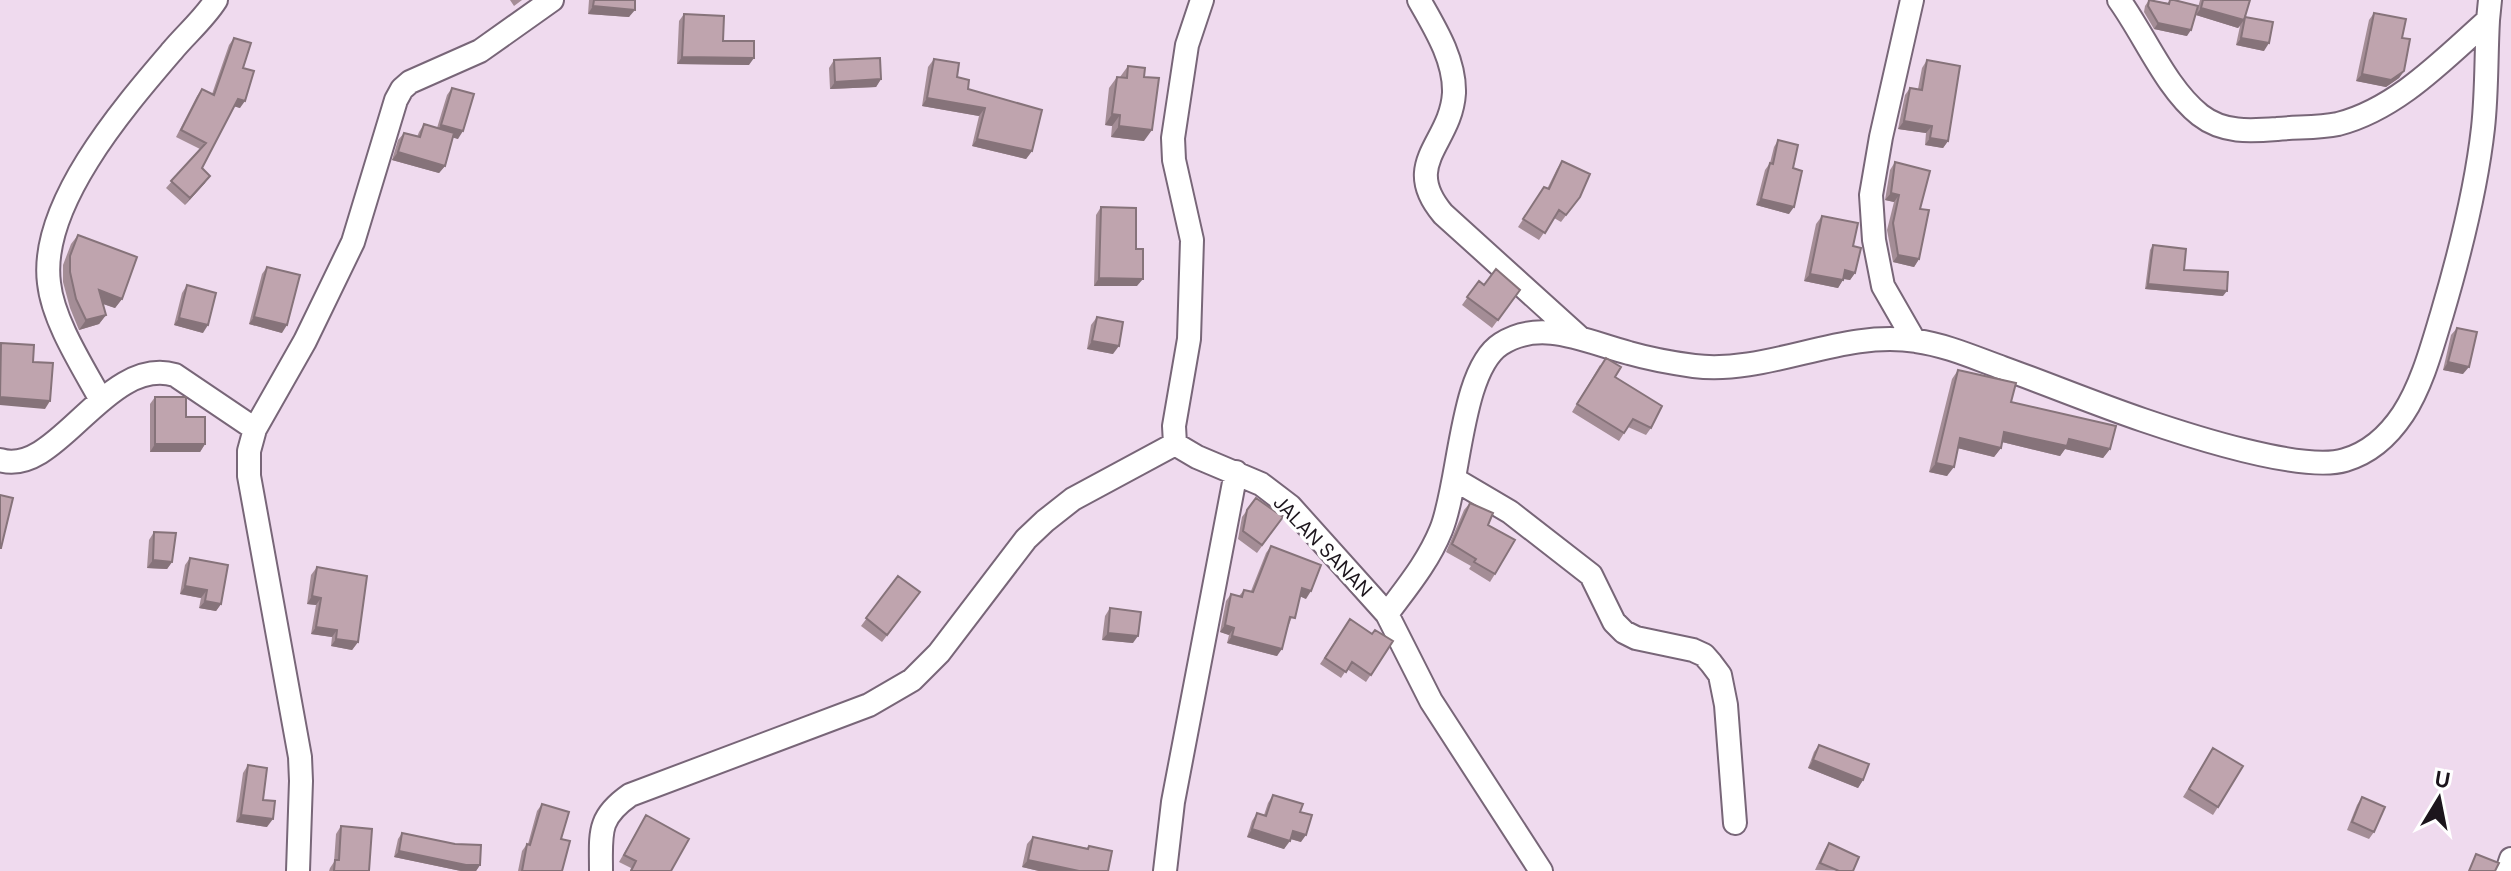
<svg xmlns="http://www.w3.org/2000/svg" width="2511" height="871" font-family="'DM Sans',sans-serif">
  <style>
    .lines { fill: none; stroke-linecap: round; stroke-linejoin: round }
    .minor-casing { stroke: #786678; stroke-width: 26 }
    .minor { stroke: #fff; stroke-width: 22 }
    .wall { fill: #a48d96 }
    .shaded-wall { fill: #86737a }
    .building { fill: #bfa4ae; stroke: #86737a; stroke-width: 2 }
    .labels { text-anchor: middle; stroke-width: 7; stroke-linejoin: round; paint-order: stroke }
    .street-label { font-size: 20px; fill: #1c151c; stroke: #fff }
  </style>
  <rect width="100%" height="100%" fill="#efdaee"/>
  <g class="lines">
    <defs>
      <path id="minor" d="M1202,0L1187,45L1173,138L1174,160L1192,240L1189,339L1174,426L1175,444L1197,457L1261,484L1290,506L1387,614L1431,701L1541,871
        M1419,0C1435,28 1455,60 1454,93C1451,144 1400,163 1443,214L1580,338
        M1912,0L1881,137L1871,195L1874,240L1883,286L1914,340
        M2119,0C2145,36 2166,88 2200,115C2223,133 2250,131 2277,129C2296,127 2319,128 2338,124C2397,109 2444,59 2488,20L2490,0
        M101,400C83,367 53,321 49,283C39,205 124,107 172,51C186,34 204,19 216,0
        M0,460C57,478 106,355 175,375L255,429
        M1454,479L1510,512L1591,575L1614,622L1624,632L1636,638L1693,650L1704,655L1711,663L1720,675L1726,705L1735,823
        M1387,614C1407,587 1428,562 1441,530C1460,484 1460,370 1501,344C1541,318 1587,342 1629,353C1650,359 1672,363 1694,366C1769,375 1841,329 1916,341C1946,345 1975,358 2003,368C2050,385 2096,404 2143,420C2187,435 2303,473 2345,460C2369,453 2389,435 2403,414C2422,385 2432,347 2442,314C2460,253 2476,191 2483,128C2487,92 2486,55 2488,20
        M298,871L301,781L300,757L249,476V451L255,429L305,341L353,242L396,100L402,89L410,82L480,51L552,0
        M601,871C601,833 597,818 630,795L869,705L912,680L939,653L1026,539L1045,521L1073,499L1175,444
        M1165,871L1173,802L1236,472
        M2507,871L2511,859"/>
    </defs>
    <!-- minor casing -->
    <use href="#minor" class="minor-casing"/>
    <!-- minor -->
    <use href="#minor" class="minor"/>
  </g>
  <!-- wall -->
  <path class="wall" d="M510,0H522L514,6Z
    M589,0H635L629,17L588,14Z
    M2149,0L2168,3L2170,0L2187,36L2154,29L2144,12L2145,6Z
    M2200,0H2250L2244,18L2264,51L2236,45L2240,26L2238,28L2196,15Z
    M2374,13L2402,38L2404,71L2399,78L2386,87L2356,81L2369,20Z
    M684,14L723,41L749,65L677,64L679,21Z
    M234,38L243,68L240,108L234,106L202,168L205,183L185,205L166,188L200,149L176,137L197,96L202,89L212,94L229,45Z
    M934,59L957,77L1032,151L1026,159L972,146L979,116L922,106L928,67Z
    M834,60L881,79L876,87L830,89L829,68Z
    M1927,60L1948,141L1943,148L1925,145L1926,133L1898,129L1905,95L1910,88L1918,89L1922,68Z
    M1128,66L1144,77V141L1111,137L1112,126L1105,125L1109,88L1117,77H1120Z
    M452,88L458,139L453,137L445,166L439,173L392,160L398,140L404,133L417,137L419,132L424,124L437,128L447,95Z
    M1778,140L1793,168L1789,214L1756,205L1765,170L1770,163L1774,147Z
    M1562,161L1580,197L1561,222L1554,218L1539,240L1518,227L1544,187L1547,189L1557,169Z
    M1895,162L1920,209L1919,259L1914,267L1893,262L1887,230L1894,202L1885,200L1890,170Z
    M1101,207L1136,249L1137,286H1094L1096,215Z
    M1822,216L1853,246L1855,273L1850,280L1843,279L1838,288L1804,281L1816,224Z
    M78,235L122,299L115,308L103,304L106,315L99,324L79,330L70,308L63,282V265L71,244Z
    M2153,245L2184,270L2223,296L2145,289L2150,250Z
    M267,267L282,333L249,324L262,274Z
    M1479,281L1484,285L1520,290L1492,328L1462,305Z
    M187,285L203,333L174,325L182,293Z
    M1097,317L1113,354L1087,349L1091,325Z
    M2457,328L2463,374L2443,370L2451,335Z
    M1600,365L1615,377L1651,428L1646,435L1628,427L1619,441L1572,412Z
    M1958,370L2011,402L2110,449L2103,458L2065,449L2060,456L2002,442L2001,448L1994,457L1958,448L1947,476L1929,472L1952,379Z
    M155,397L186,417L205,444L200,452H150V404Z
    M1256,498L1283,517L1257,553L1238,539L1242,517Z
    M1470,503L1488,525L1495,574L1490,582L1469,569L1471,566L1446,552L1464,510Z
    M154,532L172,562L167,569L147,568L149,540Z
    M1271,546L1306,599L1300,596L1277,656L1227,643L1229,635L1220,632L1226,601L1231,594L1239,596L1244,590L1251,591L1266,553Z
    M190,558L221,604L216,611L199,608L201,598L180,594L185,565Z
    M317,567L358,642L352,650L331,646L332,637L311,634L316,605L307,604L311,575Z
    M898,576L920,592L882,642L861,626Z
    M1110,608L1133,643L1102,640L1105,616Z
    M1350,619L1372,634L1393,641L1366,682L1347,669L1341,678L1320,664Z
    M1819,745L1863,780L1858,788L1808,768L1814,752Z
    M2213,748L2218,807L2213,815L2183,797Z
    M248,765L263,800L267,827L236,822L243,773Z
    M1273,795L1300,812L1301,842L1290,839L1284,849L1247,837L1252,821L1257,813L1264,815L1268,803Z
    M2362,797L2374,832L2369,839L2347,830L2357,805Z
    M542,804L561,839L562,871H518L522,851L527,844H528L537,811Z
    M646,815L671,871H630L631,868L619,862Z
    M341,826L369,871H329L330,868L334,862L336,834Z
    M402,833L480,865L476,871H461L394,857L398,839Z
    M1033,837L1087,848L1089,846L1108,871H1039L1022,867L1027,844Z
    M1829,843L1853,871L1815,870L1824,851Z"/>
  <!-- shaded-wall -->
  <path class="shaded-wall" d="M593,6L635,10L629,17L588,14Z
    M2201,8L2244,20L2238,28L2196,15Z
    M2158,23L2191,30L2187,36L2154,29Z
    M2241,38L2269,43L2264,51L2236,45Z
    M682,57L754,58L749,65L677,64Z
    M2404,71L2399,78L2386,87L2356,81L2362,74Z
    M881,79L876,87L830,89L835,82Z
    M927,98L985,108L979,116L922,106Z
    M238,99L245,101L240,108L233,106Z
    M1112,114L1120,115L1112,126L1105,125Z
    M1904,121L1932,126L1926,133L1898,129Z
    M441,125L463,131L458,139L436,133Z
    M1119,126L1152,130L1144,141L1111,137Z
    M1930,138L1948,141L1943,148L1925,145Z
    M977,139L1032,151L1026,159L972,146Z
    M398,152L445,166L439,173L392,160Z
    M210,176L205,183L185,205L190,198Z
    M1891,193L1899,195L1894,202L1885,200Z
    M1761,199L1794,207L1789,214L1756,205Z
    M1898,255L1919,259L1914,267L1893,262Z
    M1845,270L1855,273L1850,280L1840,278Z
    M1810,274L1843,280L1838,288L1804,281Z
    M1099,278L1143,279L1137,286H1094Z
    M2148,284L2227,291L2223,296L2145,289Z
    M99,290L122,299L115,308L92,300Z
    M106,315L99,324L79,330L86,320Z
    M254,317L287,325L282,333L249,324Z
    M179,318L208,325L203,333L174,325Z
    M1092,341L1119,346L1113,354L1087,349Z
    M2448,362L2469,367L2463,374L2443,370Z
    M0,397L50,401L45,409L0,405Z
    M2004,432L2069,439L2110,449L2103,458L2065,449L2060,456L1998,441Z
    M1960,438L2001,448L1994,457L1953,447Z
    M155,444H205L200,452H150Z
    M1936,463L1954,467L1947,476L1929,472Z
    M153,560L172,562L167,569L147,568Z
    M185,586L207,590L201,598L180,594Z
    M1302,588L1311,591L1306,599L1297,595Z
    M312,596L321,598L316,605L307,604Z
    M205,601L221,604L216,611L199,608Z
    M1225,625L1234,628L1229,635L1220,632Z
    M316,627L337,630L332,637L311,634Z
    M1108,633L1138,636L1133,643L1102,640Z
    M1232,636L1282,649L1277,656L1227,643Z
    M336,639L358,642L352,650L331,646Z
    M1813,760L1863,780L1858,788L1808,768Z
    M241,815L273,819L267,827L236,822Z
    M1252,829L1290,841L1284,849L1247,837Z
    M1293,831L1306,835L1301,842L1288,838Z
    M399,851L480,865L476,871H461L394,857Z
    M1028,860L1079,871H1039L1022,867Z"/>
  <!-- building -->
  <path class="building" d="M594,0H635V10L593,6Z
    M2149,0L2169,4L2170,0H2174L2198,6L2191,30L2158,23L2148,6Z
    M2203,0H2250L2244,20L2201,8Z
    M2374,13L2406,19L2402,38L2410,39L2404,71L2391,80L2362,74Z
    M684,14L724,16L723,41H754V58L682,57Z
    M2245,17L2273,22L2269,43L2241,38Z
    M234,38L251,43L243,68L254,71L245,101L238,99L202,168L210,176L190,198L171,181L206,143L181,130L202,89L214,95Z
    M880,58L881,79L835,82L834,60Z
    M934,59L959,63L957,77L969,80L968,89L1042,110L1032,151L977,139L985,108L927,98Z
    M1927,60L1960,66L1948,141L1930,138L1932,126L1904,121L1910,88L1922,90Z
    M1128,66L1145,68L1144,77L1159,78L1152,130L1119,126L1120,115L1112,114L1117,77L1127,78Z
    M452,88L474,94L463,131L441,125Z
    M424,124L454,133L445,166L398,152L404,133L420,137Z
    M1778,140L1798,145L1793,168L1802,171L1794,207L1761,199L1770,163L1773,164Z
    M1562,161L1590,174L1580,197L1566,215L1559,210L1545,233L1523,219L1544,187L1549,189Z
    M1895,162L1930,171L1920,209L1929,210L1919,259L1898,255L1893,223L1899,195L1891,193Z
    M1101,207L1136,208V249H1143V279L1099,278Z
    M1822,216L1858,223L1853,246L1861,248L1855,273L1845,270L1843,280L1810,274Z
    M78,235L137,257L122,299L99,290L106,315L86,320L76,299L70,272V256Z
    M2153,245L2186,249L2184,270L2228,272L2227,291L2148,284Z
    M267,267L300,275L287,325L254,317Z
    M1496,269L1520,290L1498,320L1467,297L1479,281L1484,285Z
    M187,285L216,293L208,325L179,318Z
    M1097,317L1123,322L1119,346L1092,341Z
    M2457,328L2477,332L2469,367L2448,362Z
    M1,343L34,345L33,362L53,363L50,401L0,397Z
    M1606,358L1621,367L1615,377L1662,406L1651,428L1633,419L1624,433L1577,404Z
    M1958,370L2016,383L2011,402L2116,426L2110,449L2069,439L2067,446L2004,432L2001,448L1960,438L1954,467L1936,463Z
    M155,397H186V417H205V444H155Z
    M0,495L13,498L1,548H0Z
    M1256,498L1283,517L1262,545L1243,531L1247,510Z
    M1470,503L1493,513L1488,525L1515,540L1495,574L1474,562L1476,559L1452,544Z
    M154,532L176,533L172,562L153,560Z
    M1271,546L1321,565L1311,591L1302,588L1295,618L1290,617L1282,649L1232,636L1234,628L1225,625L1231,594L1242,597L1244,590L1253,592Z
    M190,558L228,565L221,604L205,601L207,590L185,586Z
    M317,567L367,576L358,642L336,639L337,630L316,627L321,598L312,596Z
    M898,576L920,592L887,635L866,618Z
    M1110,608L1141,612L1138,636L1108,633Z
    M1350,619L1372,634L1375,630L1393,641L1371,675L1352,662L1346,672L1325,658Z
    M1819,745L1869,764L1863,780L1813,760Z
    M2213,748L2243,766L2218,807L2189,789Z
    M248,765L267,768L263,800L275,801L273,819L241,815Z
    M1273,795L1303,804L1300,812L1312,815L1306,835L1293,831L1290,841L1252,829L1257,813L1266,816Z
    M2362,797L2385,807L2374,832L2352,822Z
    M542,804L569,812L561,839L570,841L562,871H522L527,844L530,845Z
    M646,815L689,839L671,871H631L636,861L624,855Z
    M341,826L372,829L369,871H334L335,860H339Z
    M402,833L455,844L481,845L480,865H466L399,851Z
    M1033,837L1088,849L1089,846L1112,851L1108,871H1079L1028,860Z
    M1829,843L1859,857L1853,871H1839L1820,863Z
    M2476,854L2499,863L2495,871H2469Z"/>
  <g class="labels">
    <!-- street labels -->
    <g class="street-label">
      <text transform="translate(1323 546) rotate(46)" y="7">JALAN SANAN</text>
    </g>
  </g>
  <!-- north arrow -->
  <g transform="translate(2439 799) rotate(10)" stroke="#ffffff" stroke-width="6" paint-order="stroke">
  <path d="M0-6L14 30L0 20L-14 30Z" fill="#1c151c"/>
  <text y="-12" font-size="22" font-weight="bold" text-anchor="middle" fill="#1c151c">U</text>
  </g>
</svg>
